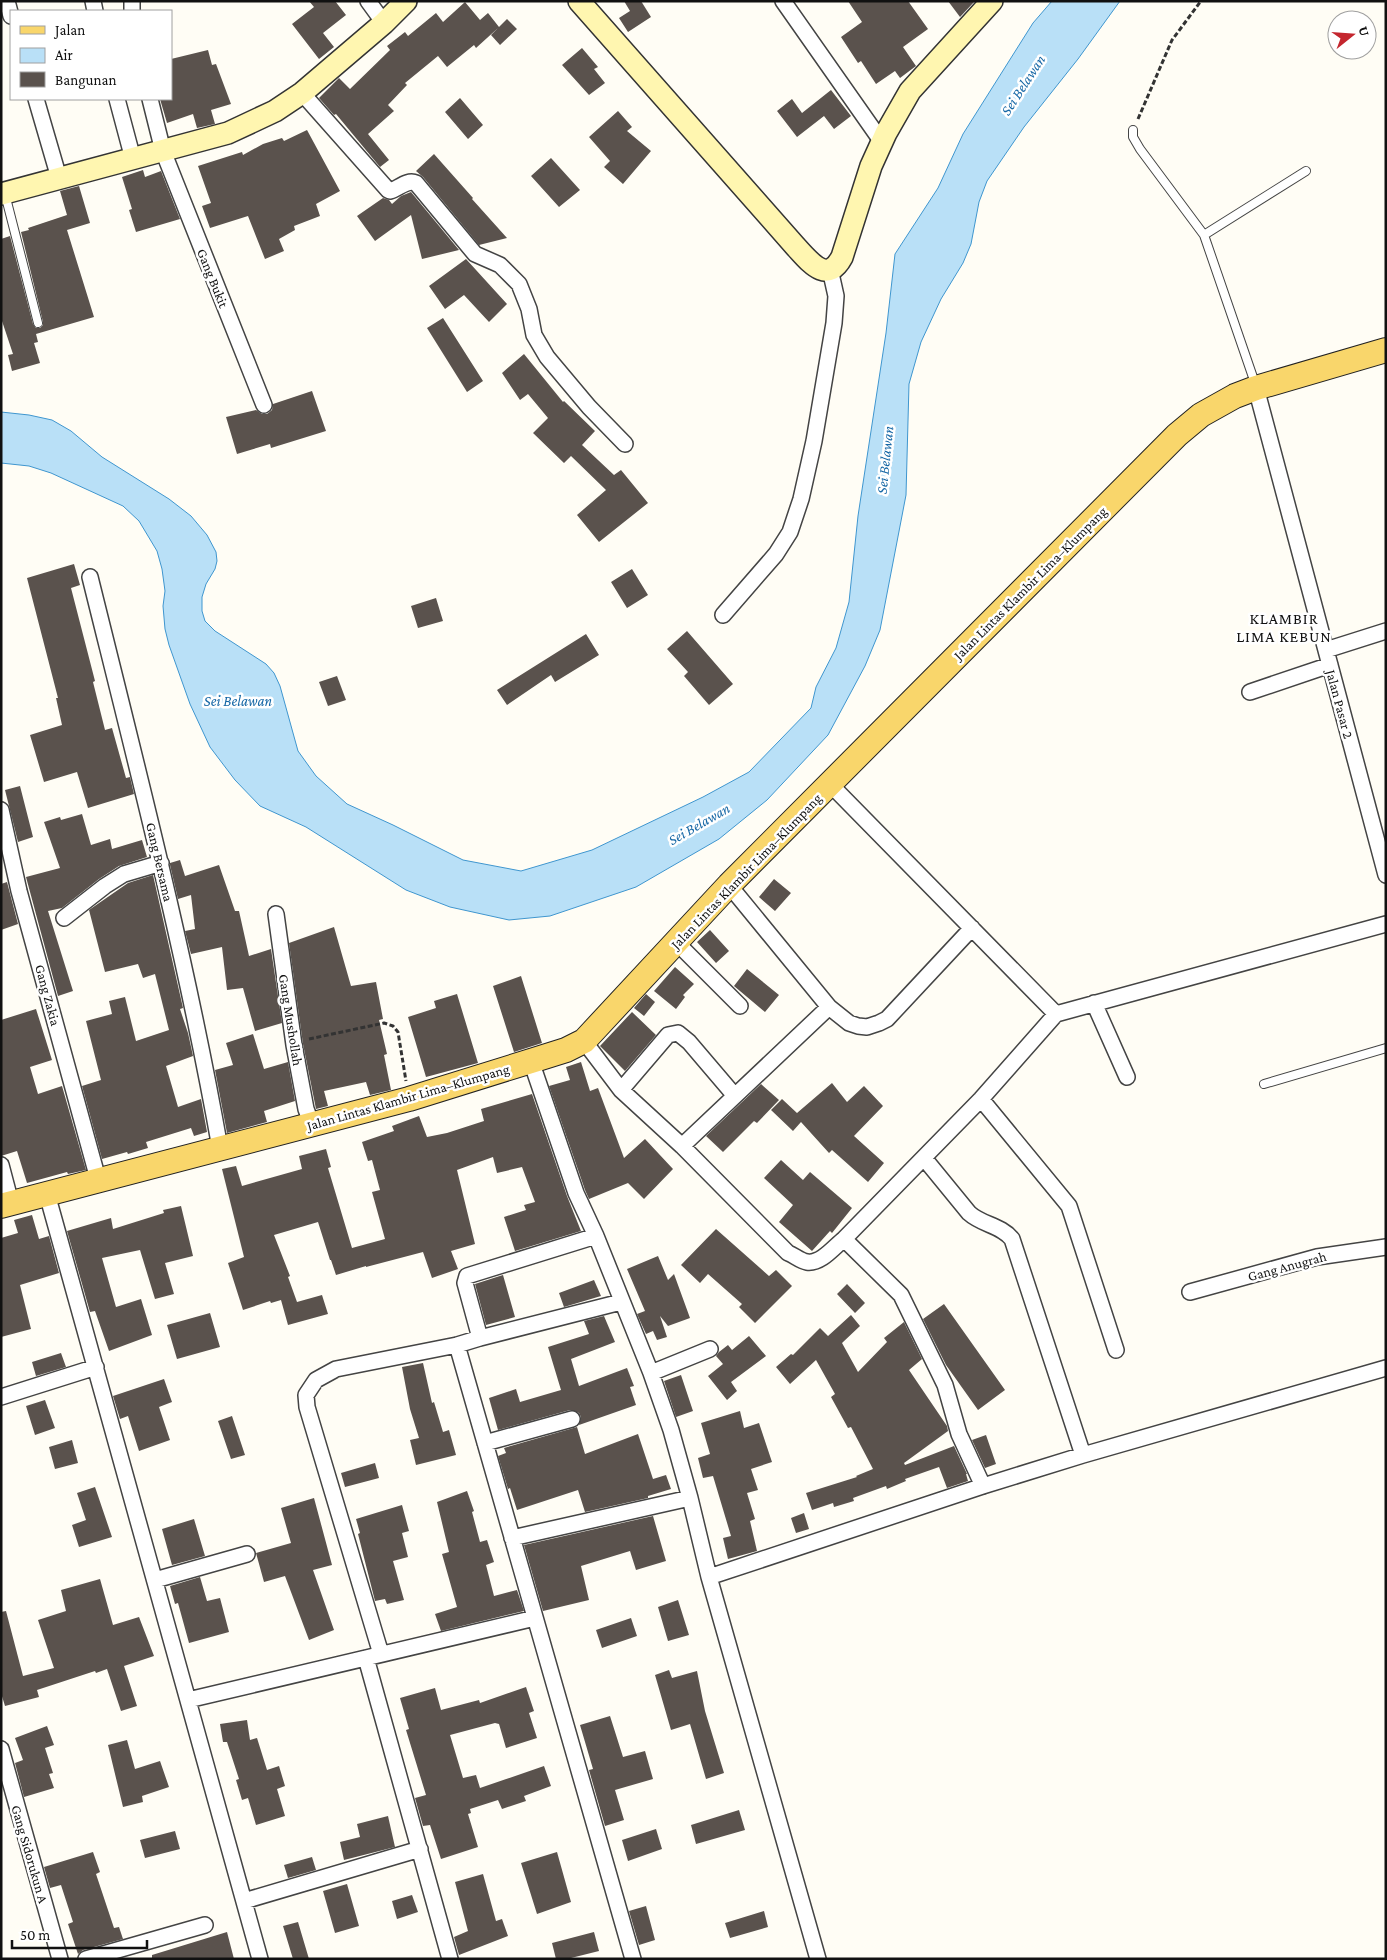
<svg xmlns="http://www.w3.org/2000/svg" width="1387" height="1960" font-family="'Crimson Pro',serif">
  <style>
    .water { fill: #b9e0f7; stroke: #3f96cf }
    .building { fill: #5a524d }
    .lines { fill: none; stroke-linecap: round; stroke-linejoin: round }
    .lane-casing { stroke: #444; stroke-width: 10 }
    .street-casing { stroke: #444; stroke-width: 18 }
    .secondary-casing { stroke: #333; stroke-width: 24 }
    .primary-casing { stroke: #222; stroke-width: 26 }
    .path { stroke: #333; stroke-width: 3; stroke-dasharray: 5 2.5; stroke-linecap: butt }
    .lane { stroke: #fff; stroke-width: 8 }
    .street { stroke: #fff; stroke-width: 15 }
    .secondary { stroke: #fff6b0; stroke-width: 21 }
    .primary { stroke: #f9d66b; stroke-width: 24 }
    .labels { text-anchor: middle; stroke-width: 5; stroke-linejoin: round; paint-order: stroke }
    .street-label { font-size: 14px; fill: #111; stroke: #fff }
    .water-label { font-size: 15px; font-style: italic; fill: #1768a6; stroke: #fff }
    .quarter-label { font-size: 16px; letter-spacing: 1px; fill: #111; stroke: #fff }
  </style>
  <rect width="100%" height="100%" fill="#fffdf5"/>
  <!-- water -->
  <path class="water" d="M1052,1H1120L1078,59L1024,127L987,181L979,202L971,244L963,263L941,299L921,342L909,384L906,495L880,630L865,666L828,735L767,800L719,839L636,887L550,916L509,920L450,907L406,890L306,827L260,806L235,780L210,747L190,704L169,645L165,629L163,606L165,591L162,569L157,551L139,521L123,506L51,473L29,466L1,463V412L29,415L52,420L71,431L102,457L169,499L191,516L207,535L216,552L217,561L215,569L206,584L202,597V611L205,621L215,631L266,664L274,673L280,686L298,751L316,776L347,804L393,825L463,860L521,871L592,850L703,797L749,772L811,708L816,687L836,648L849,602L858,516L886,333L895,254L938,188L963,134L1033,23Z"/>
  <!-- building -->
  <path class="building" d="M309,1H335L346,15L323,33L334,47L319,59L292,24L314,7Z
    M624,1H641L651,17L628,32L619,18L630,11Z
    M848,1H908L928,29L903,47L916,66L900,78L895,71L876,84L861,61L858,63L841,37L862,22Z
    M948,1H975L960,17Z
    M465,2L480,20L488,13L499,27L507,19L517,29L500,45L491,35L498,28L476,48L474,45L447,67L438,56L405,83L407,85L388,105L394,111L368,134L389,160L380,167L336,114L334,115L319,98L339,78L350,89L390,50L387,46L405,32L408,36L436,13L443,22Z
    M582,48L598,67L594,69L605,83L589,95L562,65Z
    M208,50L212,65L216,64L231,104L211,110L215,124L197,128L193,114L167,123L160,99H171V59Z
    M831,90L851,116L834,129L824,116L797,137L777,111L792,99L802,113Z
    M460,98L483,125L468,139L445,112Z
    M618,111L632,127L627,131L651,151L623,184L604,167L610,161L589,137Z
    M307,130L340,191L316,204L320,216L294,226L295,230L279,239L284,251L265,259L248,216L210,228L202,206L211,203L198,166L242,152L243,155L263,144L282,138L284,141Z
    M434,154L473,198L472,199L507,238L479,245L423,177L416,171Z
    M551,158L580,190L559,207L531,176Z
    M143,170L145,177L161,171L180,219L136,232L129,210L132,209L122,177Z
    M79,186L90,223L67,230L94,317L36,334L38,342L34,343L40,363L12,371L8,355L13,354L1,318V239L10,236L33,324L36,328H40L43,325V322L21,232L29,230L28,228L67,215L60,191Z
    M411,192L459,250L422,259L411,215L375,241L357,216L383,198L389,200L392,204L401,196Z
    M466,259L507,304L489,322L464,295L445,309L429,286Z
    M443,318L483,381L467,392L427,328Z
    M524,354L563,402L564,401L595,431L582,445L614,475L621,470L648,503L599,542L577,515L606,490L571,456L564,463L533,433L548,418L528,394L520,400L502,373Z
    M312,391L326,431L271,448L270,444L237,454L226,417L256,410L262,414H267L272,410L273,404Z
    M74,564L80,585L71,588L95,681L93,682L105,730L112,728L126,778L130,777L134,794L88,808L77,772L44,782L30,735L62,725L56,698H58L27,578Z
    M632,569L648,595L627,608L611,582Z
    M436,598L443,621L418,628L411,606Z
    M687,631L733,684L709,705L684,676L688,672L667,649Z
    M586,634L599,655L555,682L551,675L507,705L497,690Z
    M337,676L346,700L328,706L319,682Z
    M20,786L33,837L18,842L5,790Z
    M82,814L91,845L110,839L112,849L142,840L147,857L119,866L99,879L62,908L48,911L73,991L58,996L26,877L60,868L44,822L60,817L61,820Z
    M180,860L185,876L219,865L235,911H239L249,956L271,949L282,1023L255,1031L243,988L227,990L222,947L191,954L185,931L195,929L191,895L178,899L170,865V863Z
    M153,875L183,1008L180,1009L188,1033L193,1056L166,1066L178,1107L201,1099L207,1132L194,1136L191,1128L146,1142L148,1148L128,1154L127,1152L102,1159L82,1086L101,1080L86,1021L112,1014L109,1001L125,997L136,1041L169,1030L155,974L143,978L138,964L105,972L89,910L128,883Z
    M774,879L791,893L775,911L759,897Z
    M7,882L18,924L1,930V884Z
    M334,927L351,986L376,982L383,1019L379,1020L387,1054L384,1055L391,1090L370,1095L366,1082L324,1091L328,1106L316,1109L303,1044L289,943Z
    M710,930L729,951L716,963L697,942Z
    M675,967L694,984L683,995L685,997L676,1009L654,991Z
    M747,969L779,995L765,1012L734,986Z
    M521,976L542,1043L514,1052L493,986Z
    M457,994L478,1063L426,1077L408,1017L436,1008L434,1001Z
    M646,994L655,1002L644,1016L634,1008Z
    M36,1009L52,1060L30,1067L38,1094L62,1086L86,1170L68,1174L67,1172L27,1183L17,1151L1,1156V1020Z
    M632,1012L656,1035L625,1071L600,1046Z
    M253,1034L264,1069L288,1062L295,1101L264,1111L267,1122L227,1133L215,1070L233,1065L226,1043Z
    M581,1062L590,1091L598,1088L624,1158L645,1139L673,1169L644,1199L628,1183L589,1199L585,1190L549,1086L570,1080L566,1067Z
    M832,1083L847,1102L864,1086L883,1106L854,1136L884,1163L868,1182L832,1150L829,1153L801,1122L793,1131L771,1110L782,1099L797,1113Z
    M761,1084L779,1100L757,1123L754,1121L723,1152L706,1136Z
    M532,1094L567,1196L581,1231L515,1251L504,1217L526,1210L524,1205L535,1202L522,1167L497,1173L493,1157L457,1170L475,1244L451,1251L458,1269L432,1278L423,1252L366,1267V1266L336,1275L331,1260H330L318,1222L274,1235L290,1276L288,1277L297,1302L322,1295L328,1314L288,1325L281,1300L271,1303L270,1301L243,1310L228,1263L244,1257L222,1169L236,1166L242,1186L302,1169L299,1156L326,1149L331,1167L328,1168L352,1248L385,1239L372,1192L380,1190L372,1160L368,1161L362,1142L394,1131L392,1126L419,1116L427,1137L447,1133L484,1121L481,1109Z
    M781,1160L803,1180L810,1172L852,1208L832,1233L830,1231L812,1251L779,1222L793,1205L764,1178Z
    M181,1206L193,1256L165,1263L174,1294L155,1299L140,1250L102,1258L116,1307L141,1299L152,1335L109,1351L95,1311L90,1312L67,1231L111,1218L113,1229L164,1213L163,1210Z
    M32,1215L39,1239L49,1236L59,1273L20,1285L31,1329L1,1337V1238L18,1233L14,1220Z
    M716,1229L769,1276L776,1270L792,1286L755,1323L739,1307L742,1304L708,1274L700,1283L681,1265Z
    M658,1256L668,1280L674,1274L690,1318L668,1326L660,1316L667,1337L657,1340L653,1331L646,1334L637,1314L645,1311L627,1269Z
    M503,1275L515,1317L486,1325L475,1284Z
    M594,1280L601,1296L564,1307L559,1293Z
    M847,1284L865,1303L855,1313L837,1294Z
    M944,1304L1005,1390L978,1410L946,1365L923,1319Z
    M210,1313L220,1347L177,1359L167,1325Z
    M851,1315L860,1326L842,1343L858,1372L887,1342L884,1338L904,1322L922,1359L909,1370L947,1426L948,1431L904,1463L905,1465L954,1446L967,1474H966L968,1481L947,1488L939,1467L905,1479L906,1481L887,1489L886,1486L853,1498L854,1501L834,1507L833,1503L812,1510L806,1493L857,1477L856,1476L873,1469L851,1427L848,1428L831,1397L835,1394L816,1360L790,1384L776,1367L791,1354L793,1355L820,1328L828,1336Z
    M604,1316L615,1342L571,1359L579,1386L627,1368L634,1386L630,1387L636,1405L579,1425L581,1417L579,1413L570,1410L498,1430L489,1398L516,1389L520,1402L561,1390L548,1347L589,1334L584,1321Z
    M749,1336L766,1356L731,1382L737,1391L727,1400L708,1376L723,1364L716,1356L719,1352L728,1345L732,1350Z
    M61,1353L66,1367L36,1376L32,1362Z
    M423,1363L432,1403L434,1402L443,1432L449,1430L456,1455L416,1465L410,1440L419,1438L410,1409L402,1367Z
    M681,1375L693,1411L676,1417L664,1381Z
    M164,1379L172,1402L159,1407L170,1440L139,1451L128,1416L120,1419L113,1396Z
    M45,1400L55,1428L35,1435L26,1406Z
    M740,1411L744,1428L759,1423L772,1462L751,1469L758,1490L747,1493L755,1519L750,1521L757,1551L728,1559L723,1538L731,1536L713,1476L703,1478L698,1458L710,1454L701,1423Z
    M232,1416L245,1455L231,1459L218,1421Z
    M577,1427L585,1454L638,1434L653,1479L666,1475L671,1489L648,1496V1498L585,1512L578,1490L517,1510L510,1488L508,1489L498,1456L506,1453L504,1448Z
    M986,1435L996,1464L985,1468L972,1440Z
    M72,1440L78,1463L55,1469L49,1447Z
    M375,1463L379,1478L345,1487L341,1473Z
    M95,1487L112,1537L79,1547L72,1525L86,1520L77,1493Z
    M467,1491L474,1511L472,1512L480,1542L487,1540L494,1562L486,1565L494,1596L517,1590L524,1611L441,1631L435,1614L457,1607L442,1554L449,1552L437,1502Z
    M314,1498L332,1565L313,1570L334,1630L309,1640L285,1576L264,1582L256,1553L291,1543L281,1508Z
    M402,1505L409,1531L402,1533L408,1557L393,1561L404,1600L387,1604L385,1599L375,1601L358,1534L360,1533L356,1519Z
    M804,1513L809,1529L796,1533L791,1518Z
    M653,1516L666,1561L636,1570L630,1551L581,1566L589,1600L543,1611L524,1545Z
    M194,1519L205,1556L172,1565L162,1529Z
    M200,1577L207,1601L220,1598L229,1632L189,1643L178,1603L175,1604L170,1586Z
    M100,1579L113,1625L139,1617L154,1656L124,1666L137,1706L121,1711L107,1669L96,1673L95,1671L37,1690L39,1697L5,1706L1,1693V1612L6,1611L23,1676L54,1668L38,1620L66,1611L61,1590Z
    M678,1600L689,1635L668,1641L658,1607Z
    M631,1618L637,1636L602,1648L596,1630Z
    M669,1670L672,1678L697,1671L705,1711L724,1773L706,1779L690,1724L671,1730L655,1675Z
    M526,1687L534,1711L529,1713L537,1738L506,1748L499,1724L495,1723L450,1735L463,1778L476,1775L480,1788L544,1766L551,1786L524,1796L526,1801L502,1809L498,1800L470,1809L471,1813L468,1814L478,1847L441,1859L430,1825L423,1826L415,1798L426,1795L406,1730L409,1729L400,1698L435,1688L441,1710L479,1700L480,1703Z
    M610,1716L623,1757L645,1751L653,1779L615,1790L624,1820L605,1826L589,1770L593,1769L580,1725Z
    M247,1720L250,1740L257,1738L267,1770L279,1766L285,1786L277,1789L285,1816L256,1825L248,1798L242,1800L236,1780L239,1779L227,1742H223L220,1724Z
    M47,1726L54,1745L45,1748L53,1773L49,1774L54,1788L24,1797L15,1763L23,1760L15,1738Z
    M127,1740L135,1769L160,1761L169,1787L142,1796L143,1802L123,1807L108,1745Z
    M739,1810L745,1830L696,1844L691,1825Z
    M388,1816L395,1847L344,1860L340,1842L360,1837L357,1824Z
    M656,1829L662,1849L628,1861L622,1840Z
    M175,1831L180,1849L145,1858L140,1840Z
    M93,1852L100,1872L96,1874L114,1928L119,1927L123,1939L83,1950L78,1954L68,1924L73,1922L61,1885L50,1888L44,1867Z
    M557,1852L571,1902L537,1914L521,1863Z
    M312,1857L316,1870L288,1878L284,1865Z
    M483,1874L496,1921L502,1919L508,1936L459,1955L454,1937L468,1931L455,1882Z
    M347,1884L359,1926L335,1933L323,1891Z
    M412,1895L418,1912L397,1919L392,1901Z
    M646,1906L655,1940L639,1945L629,1911Z
    M764,1911L768,1927L730,1938L725,1923Z
    M298,1922L309,1959H293L283,1926Z
    M227,1932L234,1959H152V1955Z
    M594,1932L599,1951L567,1959H556L552,1943Z"/>
  <g class="lines">
    <defs>
      <path id="lane" d="M1133,130V137L1140,149L1204,235L1256,386
        M5,194L38,323
        M1204,235L1306,171
        M1264,1084L1386,1048"/>
      <path id="street" d="M7,1L11,16
        M93,1L95,11
        M368,1L384,23
        M783,1L882,142
        M132,11V1
        M302,93L388,190L390,191C398,189 407,179 416,183L475,254L500,265L519,284L529,309L534,335L547,357L589,407L625,444
        M36,99L59,178
        M117,99L133,159
        M150,99L163,151L264,405
        M1256,388L1386,875
        M90,577C137,767 186,956 220,1148
        M723,615L776,554L790,532L801,499L814,441L834,323L836,296L830,269
        M1326,650L1386,631
        M1250,692L1330,665
        M830,784L1056,1014
        M1,810L19,891L98,1179
        M729,885L829,1007L849,1023L858,1026L867,1027L879,1023L887,1019L972,928
        M276,914L294,1045L306,1109L312,1125
        M64,918L105,886L124,874L161,863
        M676,942L740,1006
        M1094,1003L1127,1077
        M584,1041L621,1090L682,1146L788,1253C794,1255 800,1261 807,1262C821,1264 834,1247 844,1239L981,1099L1056,1014L1386,924
        M531,1061L576,1193L596,1236L651,1373L671,1430L690,1498L709,1577L818,1959
        M621,1090L668,1035L678,1033L689,1042L735,1096
        M981,1099L1069,1206L1116,1350
        M682,1146L829,1007
        M924,1158L969,1213C982,1225 1001,1225 1012,1239L1083,1455
        M1,1165L11,1203
        M47,1194L260,1959
        M844,1239L901,1295L945,1385L959,1434L983,1486
        M1190,1292L1317,1257L1386,1247
        M480,1338L465,1283L467,1276L596,1236
        M457,1345L633,1959
        M651,1373L710,1349
        M1,1397L96,1367
        M485,1443L572,1419
        M512,1538L690,1498
        M709,1577L983,1486L1083,1455L1386,1368
        M155,1580L247,1554
        M381,1654L307,1407L306,1395L316,1380L336,1369L457,1345L480,1338L621,1302
        M366,1658L450,1959
        M188,1700L535,1618
        M1,1749L60,1959
        M244,1901L420,1849
        M86,1959L205,1925"/>
      <path id="secondary" d="M579,1L796,247C810,262 827,285 842,257L871,166L886,133L910,91L992,1
        M1,194L228,133L275,111L302,93L384,23L406,1"/>
      <path id="primary" d="M1,1206L409,1099L531,1061L566,1050L584,1041L729,885L1177,435L1201,415L1235,396L1256,388L1386,350"/>
    </defs>
    <!-- lane casing -->
    <use href="#lane" class="lane-casing"/>
    <!-- street casing -->
    <use href="#street" class="street-casing"/>
    <!-- secondary casing -->
    <use href="#secondary" class="secondary-casing"/>
    <!-- primary casing -->
    <use href="#primary" class="primary-casing"/>
    <!-- path -->
    <path class="path" d="M1138,119L1172,40L1201,1
      M309,1039L384,1023L393,1026L398,1032L406,1081"/>
    <!-- lane -->
    <use href="#lane" class="lane"/>
    <!-- street -->
    <use href="#street" class="street"/>
    <!-- secondary -->
    <use href="#secondary" class="secondary"/>
    <!-- primary -->
    <use href="#primary" class="primary"/>
  </g>
  <g class="labels">
    <!-- street labels -->
    <g class="street-label">
      <text transform="translate(213 278) rotate(68)" y="5">Gang Bukit</text>
      <text transform="translate(1030 583) rotate(-45)" y="5">Jalan Lintas Klambir Lima–Klumpang</text>
      <text transform="translate(1340 704) rotate(75)" y="5">Jalan Pasar 2</text>
      <text transform="translate(160 862) rotate(77)" y="5">Gang Bersama</text>
      <text transform="translate(746 871) rotate(-46)" y="5">Jalan Lintas Klambir Lima–Klumpang</text>
      <text transform="translate(48 995) rotate(75)" y="5">Gang Zakia</text>
      <text transform="translate(291 1020) rotate(81)" y="5">Gang Mushollah</text>
      <text transform="translate(408 1097) rotate(-16)" y="5">Jalan Lintas Klambir Lima–Klumpang</text>
      <text transform="translate(1287 1266) rotate(-15)" y="5">Gang Anugrah</text>
      <text transform="translate(30 1854) rotate(74)" y="5">Gang Sidorukun A</text>
    </g>
    <!-- water labels -->
    <g class="water-label">
      <text transform="translate(1023 85) rotate(-57)" y="5">Sei Belawan</text>
      <text transform="translate(885 460) rotate(-84)" y="5">Sei Belawan</text>
      <text x="238" y="706">Sei Belawan</text>
      <text transform="translate(699 824) rotate(-30)" y="5">Sei Belawan</text>
    </g>
    <!-- quarter labels -->
    <g class="quarter-label">
      <text x="1284" y="624">KLAMBIR<tspan x="1284" dy="18">LIMA KEBUN</tspan></text>
    </g>
  </g>
  <!-- border -->
  <rect width="1387" height="1960" fill="none" stroke="#111111" stroke-width="5"/>
  <!-- legend -->
  <rect x="10" y="10" width="162" height="90" fill="#ffffff" stroke="#a0a0a0"/>
  <rect x="20" y="26" width="25" height="8" fill="#f9d66b" stroke="#a0a0a0"/>
  <text x="55" y="35" font-size="15" fill="#111111">Jalan</text>
  <rect x="20" y="48" width="25" height="15" fill="#b9e0f7" stroke="#a0a0a0"/>
  <text x="55" y="60" font-size="15" fill="#111111">Air</text>
  <rect x="20" y="72" width="25" height="15" fill="#5a524d" stroke="#a0a0a0"/>
  <text x="55" y="85" font-size="15" fill="#111111">Bangunan</text>
  <!-- north arrow -->
  <g transform="translate(1352 35) rotate(73)"><circle r="24" fill="#ffffff" stroke="#a0a0a0"/>
  <path d="M0-4L9 19L0 12L-9 19Z" fill="#c4262e"/>
  <text y="-8" font-size="14" font-weight="bold" text-anchor="middle" fill="#111111">U</text>
  </g>
  <!-- scale -->
  <path d="M12 1940v8h135v-8" fill="none" stroke="#111111" stroke-width="2.5"/>
  <text x="20" y="1940" font-size="15" fill="#111111" stroke="#ffffff" stroke-width="4" paint-order="stroke">50 m</text>
</svg>
